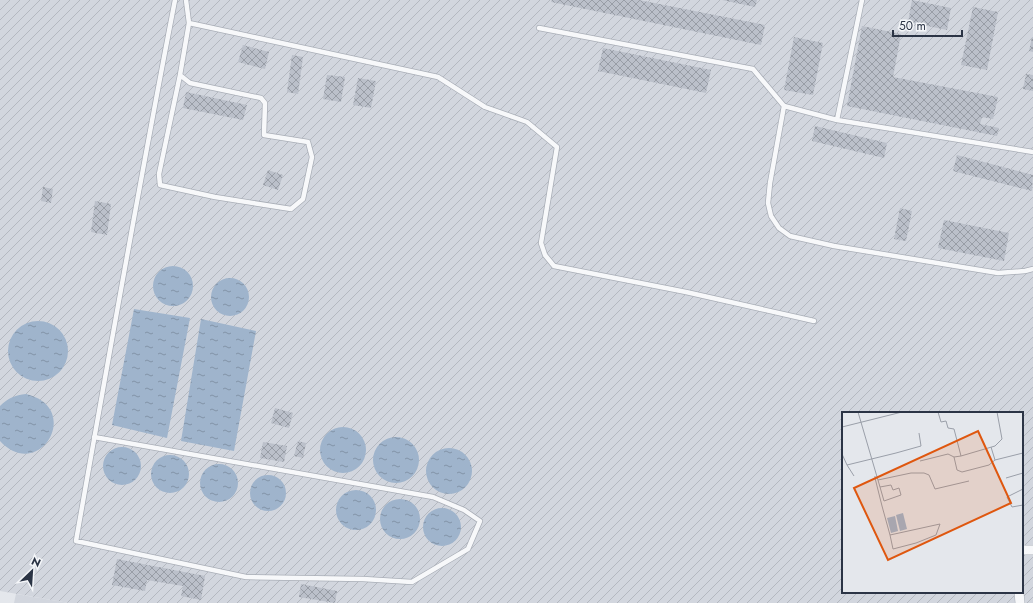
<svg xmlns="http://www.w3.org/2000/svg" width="1033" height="603" font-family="Jost,sans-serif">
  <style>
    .built { fill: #d2d6de }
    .industrial { fill: url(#industrial-furrows); fill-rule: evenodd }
    .water { fill: url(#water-ripples) }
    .building { fill: url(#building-cross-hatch) }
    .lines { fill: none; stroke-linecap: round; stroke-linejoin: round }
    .lane-casing { stroke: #a9aeb7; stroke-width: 6 }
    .street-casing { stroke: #a9aeb7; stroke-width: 10 }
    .lane { stroke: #f7f8fa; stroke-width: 4.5 }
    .street { stroke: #f7f8fa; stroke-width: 9 }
    .inset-road { fill: none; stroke: #9a9fa9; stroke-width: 1 }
    .view { fill: #df570f; fill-opacity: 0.15; stroke: #df570f; stroke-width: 2 }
    .inset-edge { fill: none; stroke: #2b3445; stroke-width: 2 }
  </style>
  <defs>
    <pattern id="industrial-furrows" width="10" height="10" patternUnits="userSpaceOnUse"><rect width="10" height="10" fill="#d2d6de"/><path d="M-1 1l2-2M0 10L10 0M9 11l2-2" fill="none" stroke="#b4b8c0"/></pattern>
    <pattern id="water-ripples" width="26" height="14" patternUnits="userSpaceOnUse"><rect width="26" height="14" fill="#9fb4cc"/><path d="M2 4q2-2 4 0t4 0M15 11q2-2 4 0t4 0" fill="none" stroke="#8293a7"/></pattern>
    <pattern id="building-cross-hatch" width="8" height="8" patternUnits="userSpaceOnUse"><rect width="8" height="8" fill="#bbc0ca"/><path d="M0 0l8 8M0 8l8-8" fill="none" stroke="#989da6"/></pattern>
  </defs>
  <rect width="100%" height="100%" fill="#e4e7ec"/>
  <!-- built -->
  <path class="built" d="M16,594L69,603H14Z"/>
  <!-- industrial -->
  <path class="industrial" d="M0,0H1033V603H69L0,591ZM843,413H1022V592H843Z"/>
  <!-- water -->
  <path class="water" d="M153 286a20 20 0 1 1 40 0a20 20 0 1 1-40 0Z
    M211 297a19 19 0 1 1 38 0a19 19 0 1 1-38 0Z
    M134,309L190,318L167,438L112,425Z
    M201,319L256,331L234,451L181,441Z
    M8 351a30 30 0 1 1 60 0a30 30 0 1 1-60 0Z
    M26,394C84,408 39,483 0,441V406C8,398 15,395 26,394Z
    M320 450a23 23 0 1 1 46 0a23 23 0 1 1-46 0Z
    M373 460a23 23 0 1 1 46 0a23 23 0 1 1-46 0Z
    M103 466a19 19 0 1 1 38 0a19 19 0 1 1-38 0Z
    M426 471a23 23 0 1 1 46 0a23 23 0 1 1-46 0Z
    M151 474a19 19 0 1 1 38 0a19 19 0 1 1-38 0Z
    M200 483a19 19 0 1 1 38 0a19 19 0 1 1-38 0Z
    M250 493a18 18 0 1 1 36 0a18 18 0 1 1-36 0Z
    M336 510a20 20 0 1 1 40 0a20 20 0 1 1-40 0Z
    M380 519a20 20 0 1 1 40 0a20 20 0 1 1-40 0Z
    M423 527a19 19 0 1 1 38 0a19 19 0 1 1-38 0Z"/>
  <!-- building -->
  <path class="building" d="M552,0H639L765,25L761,45L551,2Z
    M722,0H757L755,7Z
    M912,0L951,8L947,30L908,22Z
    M973,7L998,12L987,70L961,65Z
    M862,26L901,34L893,77L998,97L993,119L982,117L980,124L999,128L997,136L847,106Z
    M794,37L823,43L813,95L784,90Z
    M1032,37H1033V52L1029,51Z
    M243,45L269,52L265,69L238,62Z
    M603,48L711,70L706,93L598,71Z
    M292,55L303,57L298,94L287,92Z
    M1026,74L1033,75V91L1023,89Z
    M327,75L345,77L341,102L323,99Z
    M358,78L376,81L371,108L353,105Z
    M186,92L247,105L243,120L183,108Z
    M815,126L887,143L884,158L812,141Z
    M957,155L1033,175L1032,191L953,171Z
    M268,170L283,175L278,190L263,185Z
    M43,187L53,189L51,203L41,201Z
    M95,201L111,204L107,235L91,232Z
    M900,208L912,211L906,241L894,239Z
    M944,220L1009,233L1004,261L938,248Z
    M275,408L293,413L289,428L271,423Z
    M298,441L306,443L303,458L294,456Z
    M263,442L287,446L284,462L260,458Z
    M117,559L205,576L201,600L181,596L183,586L147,580L145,591L112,585Z
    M301,584L337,591L335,603L299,597Z"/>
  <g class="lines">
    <defs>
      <path id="lane" d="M189,23L438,77L485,107L527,122L557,147L541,243L545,255L554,266L686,292L814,321
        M539,28L753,69L784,106L837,120L1033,152
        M180,75L159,174L160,185L215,197L291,209L303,199L312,157L308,142L264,135L265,103L261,98L190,83L180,75L189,23L186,0
        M784,106L770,183L768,203L771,216L779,228L790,236L834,246L998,273L1025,271L1033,269
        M837,120L862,0
        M94,437L433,497L464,510L480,521L468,549L412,582L363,579L246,577L76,541C108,360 140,180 175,0"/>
      <path id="street" d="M1022,550H1033
        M1019,592L1020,603"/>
    </defs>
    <!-- lane casing -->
    <use href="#lane" class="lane-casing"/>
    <!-- street casing -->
    <use href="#street" class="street-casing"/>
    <!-- lane -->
    <use href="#lane" class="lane"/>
    <!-- street -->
    <use href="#street" class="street"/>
  </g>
  <!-- overview -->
  <g transform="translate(842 412)">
    <rect width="181" height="181" fill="#e4e7ec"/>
    <path d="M61,101L65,117L58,119L54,103ZM53,104L56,119L49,121L45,106Z" fill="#9fb4cc"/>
    <path class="inset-road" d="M16,0L38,75L49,73L51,78L57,76L59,83L42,89L38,75M96,0L99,10L104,9L106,16L112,17L119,44M0,15L60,0M149,35L153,48L181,41M0,42L5,53L54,41L79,34L77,21M112,45L115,58L120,60L147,53L153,48M78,49L106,42L112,45L119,44L153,34L160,27L155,0M5,53L12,64M33,64V66L40,94L48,123L51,137L74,131L94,123L98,112L48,123M164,66L181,61M36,68L69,61H82L87,63L93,77L127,69M181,77L165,85L170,95L181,93"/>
    <path class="view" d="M136,19L169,91L46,148L12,76Z"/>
    <rect width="181" height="181" class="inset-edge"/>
  </g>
  <!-- north arrow -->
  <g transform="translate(32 571) rotate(25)" stroke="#f4f6f9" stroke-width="3" paint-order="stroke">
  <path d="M0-3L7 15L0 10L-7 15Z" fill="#2b3445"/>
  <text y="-6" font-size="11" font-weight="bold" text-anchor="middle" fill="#2b3445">N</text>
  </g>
  <!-- scale -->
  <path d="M893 30v6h69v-6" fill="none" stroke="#2b3445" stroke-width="2"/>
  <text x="899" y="30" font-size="12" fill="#2b3445" stroke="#f4f6f9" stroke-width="3" paint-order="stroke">50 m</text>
</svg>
